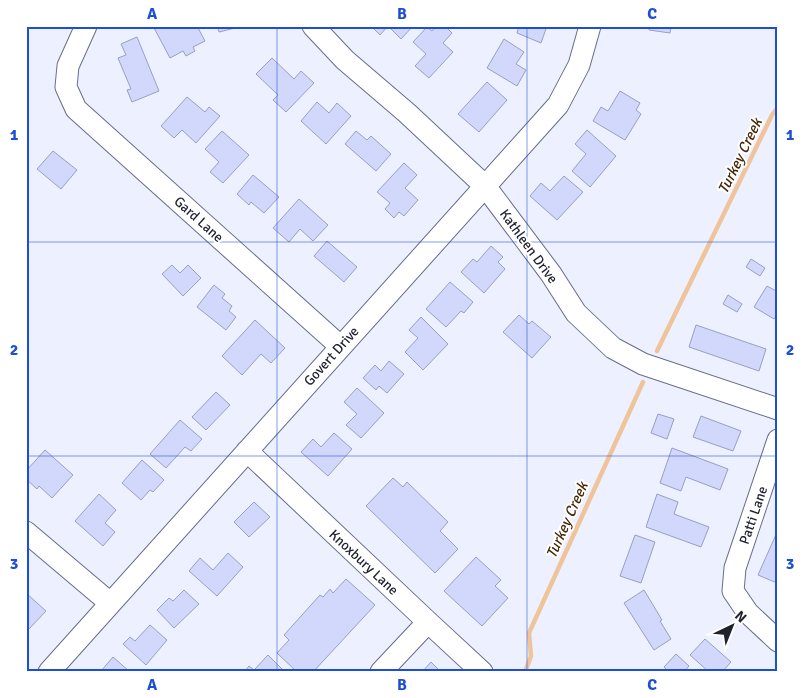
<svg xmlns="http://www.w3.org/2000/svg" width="804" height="698" font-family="Signika,sans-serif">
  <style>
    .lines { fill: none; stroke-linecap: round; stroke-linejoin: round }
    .stream { stroke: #f0c49b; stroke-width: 4.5 }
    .building { fill: #d2d8fb; stroke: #999fc0 }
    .minor-casing { stroke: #676c8b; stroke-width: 23 }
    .minor { stroke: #fff; stroke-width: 21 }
    .grid { fill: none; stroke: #1d4ed8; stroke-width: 1; stroke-opacity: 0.55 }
    .labels { text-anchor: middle; stroke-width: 4; stroke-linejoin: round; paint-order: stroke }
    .street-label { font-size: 14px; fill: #1f212e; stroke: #fff }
    .water-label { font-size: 15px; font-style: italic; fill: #452807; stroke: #fff }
    .neatline { fill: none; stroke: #1d4ed8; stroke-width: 2 }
    .grid-label { font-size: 16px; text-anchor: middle; font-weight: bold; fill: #1d4ed8 }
  </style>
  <rect width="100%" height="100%" fill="#edf0fe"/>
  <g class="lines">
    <!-- stream -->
    <path class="stream" d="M657,351L772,115L778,107
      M525,672L531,656L529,633L643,382"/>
  </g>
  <!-- building -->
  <path class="building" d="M153,26H197L205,41L193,47L195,51L186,56L183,51L170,58Z
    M217,26H243L219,32Z
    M371,26H413L401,39L388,26L380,35Z
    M436,26H445L452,33L443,43L453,52L429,78L415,66L426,54L413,42L427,27L432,31Z
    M519,26H547L541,43L517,33Z
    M649,26H671L670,33L649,30Z
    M137,37L159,91L132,102L127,90L131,89L118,58L126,55L121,44Z
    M504,39L524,52L516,64L526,70L517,86L487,68Z
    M272,58L294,79L301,71L314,83L286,112L273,100L278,95L256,74Z
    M487,82L507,100L479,132L458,114Z
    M620,91L640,103L636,110L641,114L625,140L593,121L601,107L608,111Z
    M187,97L205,112L209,107L220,116L196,143L182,130L174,138L161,126Z
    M317,102L329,113L337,103L351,116L326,144L301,121Z
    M587,130L616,156L590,187L572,171L586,154L575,144Z
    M222,131L249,155L223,183L210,172L219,162L205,149Z
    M356,131L367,140L371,136L391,154L376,171L345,144Z
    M53,151L77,170L61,189L37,169Z
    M404,163L417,175L405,188L418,200L404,216L399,212L394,218L385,209L390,203L377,192Z
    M253,175L279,197L264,213L251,202L249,205L237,194Z
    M564,176L583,192L557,220L530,196L541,183L550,191Z
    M299,199L328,225L313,241L300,229L289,242L273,228Z
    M327,241L357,267L344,282L314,256Z
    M491,246L503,257L498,262L505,269L484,293L461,272L473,259L477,262Z
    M751,259L765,268L760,276L746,267Z
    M172,265L180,273L188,265L201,278L183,296L162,274Z
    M450,282L473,302L464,313L461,311L446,327L426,309Z
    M214,285L225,294L222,298L232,306L229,311L236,317L226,330L197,307Z
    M767,286L778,292V313L774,319L754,307Z
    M728,295L742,304L737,312L723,304Z
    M519,315L529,324L532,321L551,337L532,358L503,332Z
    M421,317L448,344L423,370L405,352L418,338L409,330Z
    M255,320L285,348L271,363L261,354L242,375L222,356Z
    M696,325L766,349L759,371L689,347Z
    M389,361L404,374L387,393L379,386L376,390L363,378L375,365L381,371Z
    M357,388L384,413L361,438L346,425L357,414L344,402Z
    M216,392L230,405L206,430L192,417Z
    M658,414L674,419L667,439L651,433Z
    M701,416L741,431L733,451L693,437Z
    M180,420L202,439L191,451L185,447L166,468L150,454Z
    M334,433L352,449L328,476L301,452L313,439L321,447Z
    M672,448L728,469L720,490L686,477L681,491L660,483Z
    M45,450L73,475L52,498L39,486L37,489L26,479V471Z
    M142,460L164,480L153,492L150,490L141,500L122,483Z
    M393,478L403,487L407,482L448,522L440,531L458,549L435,573L366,506Z
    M99,494L116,510L105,523L115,532L103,546L75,521Z
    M657,494L678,502L674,514L709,527L701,547L646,527Z
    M254,502L270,517L249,537L234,522Z
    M778,530V581L777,583L758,575Z
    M635,535L655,542L641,583L620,576Z
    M228,553L243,567L217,596L189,571L200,558L213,570Z
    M476,557L501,580L495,586L508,598L482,626L444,591Z
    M346,579L375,605L313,672H297L277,653L289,640L284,635L320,595L323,597L330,589L333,593Z
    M184,590L199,604L174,628L157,610L169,598L173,601Z
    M644,590L662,620L660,621L671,639L654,650L624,603Z
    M26,593L46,611L28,630L26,628Z
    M150,625L167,640L146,665L123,644L130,637L135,641Z
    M705,639L731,662L722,672H709L690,655Z
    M676,654L689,666L684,672H669L664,667Z
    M268,655L285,672H244L249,666L254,670Z
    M113,657L130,672L101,671Z
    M431,662L441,672H422Z"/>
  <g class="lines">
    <defs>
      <path id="minor" d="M86,26L68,66L66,87L76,109L340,346
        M313,26L345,60L407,113L485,186L551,274L576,313L613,348L643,364L778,409
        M778,440L735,568L733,591L748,613L778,641
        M247,451L428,622L482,672
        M26,532L110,603
        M49,672L558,105L579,65L590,26
        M381,672L428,622"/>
    </defs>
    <!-- minor casing -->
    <use href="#minor" class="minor-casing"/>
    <!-- minor -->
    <use href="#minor" class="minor"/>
  </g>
  <!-- grid -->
  <path class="grid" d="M277,26V672M527,26V672M26,242H778M26,456H778"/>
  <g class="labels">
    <!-- street labels -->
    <g class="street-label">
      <text transform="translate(199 219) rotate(42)" y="5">Gard Lane</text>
      <text transform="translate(529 246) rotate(54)" y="5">Kathleen Drive</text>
      <text transform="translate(331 356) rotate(-48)" y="5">Govert Drive</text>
      <text transform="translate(753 515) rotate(-71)" y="5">Patti Lane</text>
      <text transform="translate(364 562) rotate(43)" y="5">Knoxbury Lane</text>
    </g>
    <!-- water labels -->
    <g class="water-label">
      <text transform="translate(740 156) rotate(-64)" y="5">Turkey Creek</text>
      <text transform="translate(567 520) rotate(-66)" y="5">Turkey Creek</text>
    </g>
  </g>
  <!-- border -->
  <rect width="804" height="698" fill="none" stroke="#ffffff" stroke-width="55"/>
  <!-- north arrow -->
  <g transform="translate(732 626) rotate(43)" stroke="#ffffff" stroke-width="4" paint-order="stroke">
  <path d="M0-4L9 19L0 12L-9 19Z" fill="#1f212e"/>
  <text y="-8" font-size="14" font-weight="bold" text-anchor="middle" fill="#1f212e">N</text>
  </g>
  <rect x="28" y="28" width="748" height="642" class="neatline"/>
  <g class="grid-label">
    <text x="152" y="19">A</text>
    <text x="402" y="19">B</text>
    <text x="652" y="19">C</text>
    <text x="14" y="140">1</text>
    <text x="790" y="140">1</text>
    <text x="14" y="355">2</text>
    <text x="790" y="355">2</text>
    <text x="14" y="569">3</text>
    <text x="790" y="569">3</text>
    <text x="152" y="690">A</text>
    <text x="402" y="690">B</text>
    <text x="652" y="690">C</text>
  </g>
</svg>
